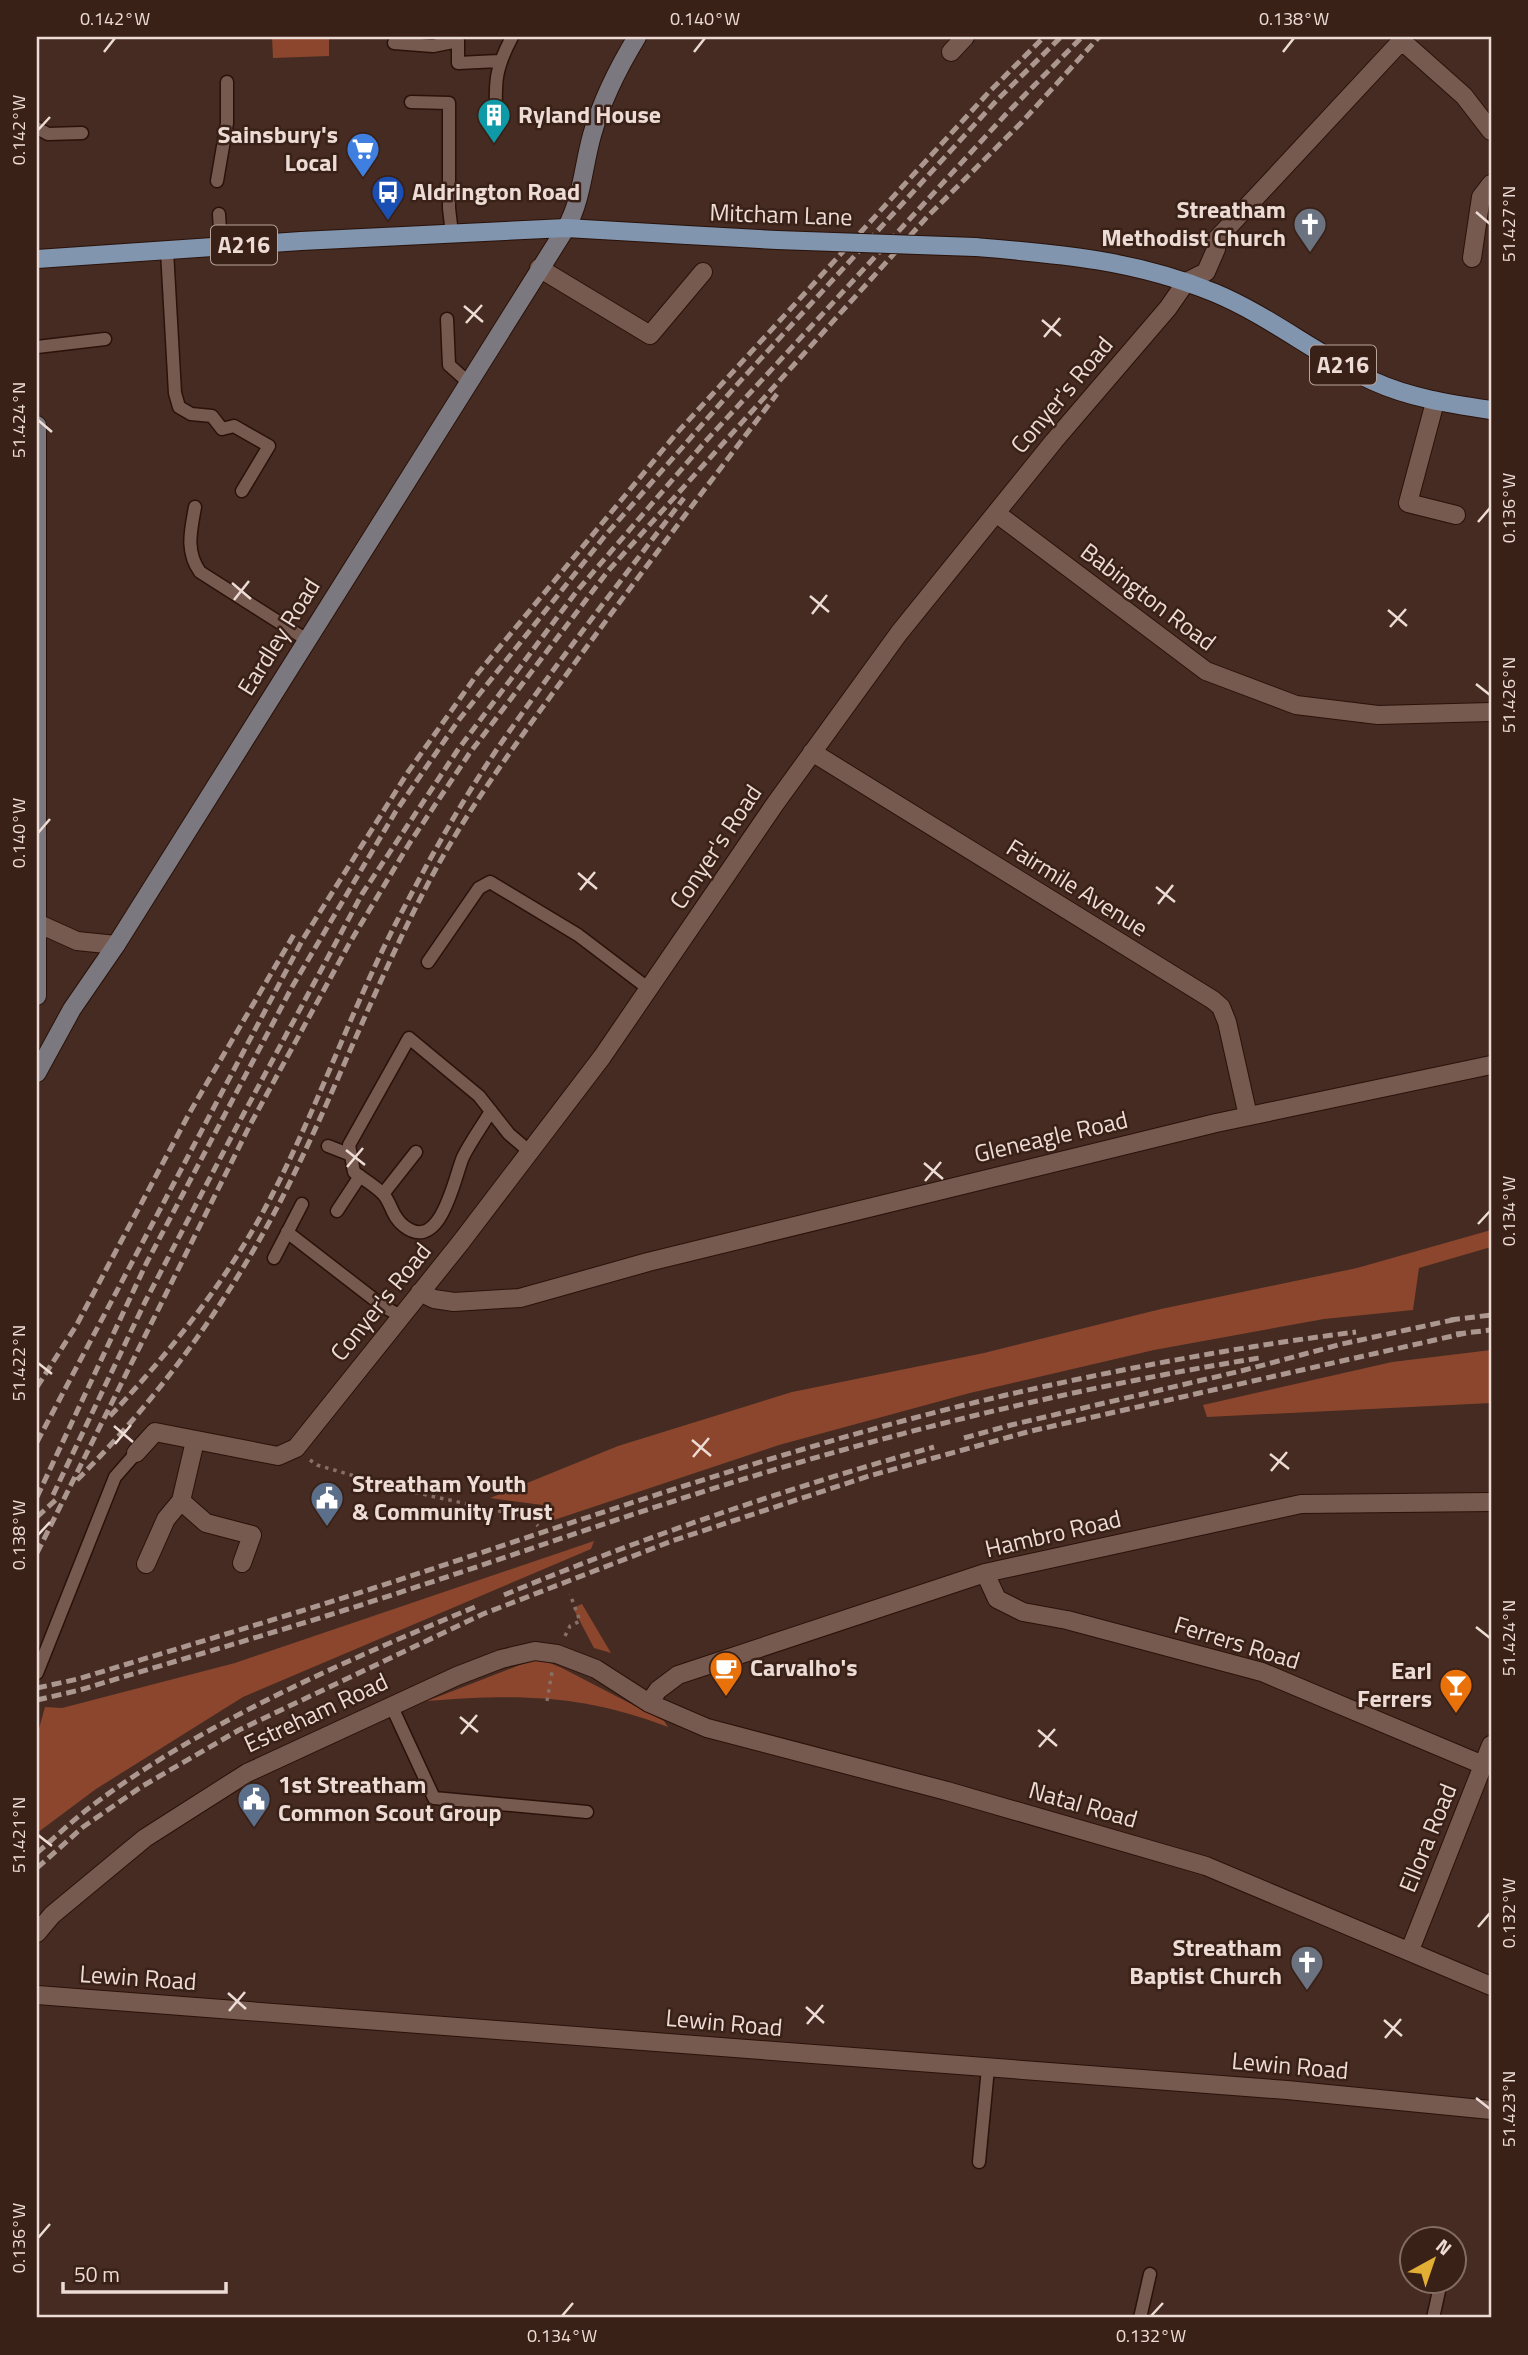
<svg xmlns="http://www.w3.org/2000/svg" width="1528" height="2355" font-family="'Titillium Web',sans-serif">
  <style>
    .green { fill: #8b462d }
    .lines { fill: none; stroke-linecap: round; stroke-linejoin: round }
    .lane-casing { stroke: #2a120a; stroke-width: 15 }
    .street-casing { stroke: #2a120a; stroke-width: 20 }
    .secondary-casing { stroke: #2a120a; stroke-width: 20 }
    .primary-casing { stroke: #2a120a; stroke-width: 20 }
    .path { stroke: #867067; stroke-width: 3.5; stroke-dasharray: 3.5 5; stroke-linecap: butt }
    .lane { stroke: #775a4f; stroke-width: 12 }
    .street { stroke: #775a4f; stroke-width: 18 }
    .secondary { stroke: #7c787f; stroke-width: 18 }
    .primary { stroke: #8195af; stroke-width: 18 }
    .rail { stroke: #ab978f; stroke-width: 5; stroke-dasharray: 10 5; stroke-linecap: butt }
    .primary-bridge-casing { stroke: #2a120a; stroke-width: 20; stroke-linecap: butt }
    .primary-bridge { stroke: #8195af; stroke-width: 18 }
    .ticks { fill: none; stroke: #eddcd6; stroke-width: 2.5 }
    .labels { text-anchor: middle; stroke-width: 5; stroke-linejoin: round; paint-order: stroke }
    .shield { fill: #3a2117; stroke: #b7a49d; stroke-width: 2 }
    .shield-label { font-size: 23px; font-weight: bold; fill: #eddcd6 }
    .poi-label { font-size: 24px; font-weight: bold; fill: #eddcd6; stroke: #3a2117; text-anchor: start }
    .street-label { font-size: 24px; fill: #eddcd6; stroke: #3a2117 }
    .neatline { fill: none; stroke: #eddcd6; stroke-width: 2.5 }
    .ticks-label { font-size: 18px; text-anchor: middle; fill: #eddcd6 }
  </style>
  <rect width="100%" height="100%" fill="#452b21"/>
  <!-- green -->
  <path class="green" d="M272,37H329V56L273,58Z
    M1491,1230V1247L1419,1268L1413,1310L1324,1319L1154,1350L970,1393L779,1445L551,1521L550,1506L490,1498L618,1446L792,1392L984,1353L1161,1309L1357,1268Z
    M1491,1350V1403L1207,1417L1203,1405L1392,1362Z
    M594,1541L591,1549L243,1697L96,1789L37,1833V1736L45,1707L62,1708L235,1663Z
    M582,1604L611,1653L594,1648L573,1608Z
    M538,1658L562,1668L664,1721L668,1727C582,1694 517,1694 427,1701Z"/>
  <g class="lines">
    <defs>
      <path id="lane" d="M399,37L394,43L433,46L458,41V63L499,61
        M411,102L449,103V208L452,234
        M496,117C495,81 495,69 512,37
        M37,128L48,134L82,133
        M217,181L227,123V82
        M219,214L221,247
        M167,251L175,393L179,407L191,414L212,416L222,429L234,426L269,446L242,491
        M447,319L449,365L468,382
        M37,347L105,339
        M195,507C191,530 185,551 200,572L307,640
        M428,962L479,888L490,882L578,935L649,989
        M491,1111C482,1126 471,1141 463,1157C455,1175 441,1255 404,1226C392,1217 392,1205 384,1195C376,1186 363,1179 354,1172L349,1145L409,1038L479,1096L509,1134L530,1152
        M328,1146L351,1155
        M383,1194L416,1152
        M337,1211L360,1176
        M287,1232L384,1307L401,1316
        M274,1258L302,1204
        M37,1673L115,1477L136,1453
        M391,1705L434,1798L587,1812
        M979,2162L988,2068
        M1140,2318L1150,2274
        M1433,2318L1441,2282"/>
      <path id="street" d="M1401,40L1464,96L1491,131
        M951,52L965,37
        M1472,258L1481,197L1491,184
        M539,268L650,335L703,272
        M1435,402L1408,503L1456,515
        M996,513L1206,671L1296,705L1378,715L1491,712
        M812,752L1213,1000L1221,1007L1227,1022L1248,1116
        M37,923L77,941L116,945
        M420,1292L434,1299L454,1302L520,1298L648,1262L1216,1123L1491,1065
        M136,1453L155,1432L278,1456L296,1448L461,1242L602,1057L775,804L899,633L1054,441L1168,308L1186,282L1206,272L1216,249V240L1405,37
        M181,1501L206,1523L252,1535L242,1563
        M146,1564L166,1519L181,1501L195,1441
        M985,1573L997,1599L1023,1612L1067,1620L1262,1672L1483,1765
        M649,1703L658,1690L678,1675L985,1573L1301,1504L1491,1502
        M37,1933L52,1915L145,1838L247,1773L457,1676L501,1659L535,1651L557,1654L596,1669L649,1703L707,1728L947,1791L1206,1866L1491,1986
        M1410,1950L1491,1745
        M37,1995L1287,2090L1491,2110"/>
      <path id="secondary" d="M37,425V996
        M37,1073L72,1009L116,945L566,228C582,200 583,167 592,135C602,100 618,68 637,37"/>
      <path id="primary" d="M975,247C1060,254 1135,260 1215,293C1270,316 1318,356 1373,381C1410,398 1451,404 1491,410
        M37,259L301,241L566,228L687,235"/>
    </defs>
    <!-- lane casing -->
    <use href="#lane" class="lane-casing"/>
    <!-- street casing -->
    <use href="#street" class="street-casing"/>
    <!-- secondary casing -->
    <use href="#secondary" class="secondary-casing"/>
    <!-- primary casing -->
    <use href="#primary" class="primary-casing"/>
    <!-- path -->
    <path class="path" d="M310,1460L317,1465L399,1489L531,1518L538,1526
      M565,1636L570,1626L580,1621L570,1594
      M547,1701L552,1672"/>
    <!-- lane -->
    <use href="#lane" class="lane"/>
    <!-- street -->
    <use href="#street" class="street"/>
    <!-- secondary -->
    <use href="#secondary" class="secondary"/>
    <!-- primary -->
    <use href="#primary" class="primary"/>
    <!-- rail -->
    <path class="rail" d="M1450,1320L1491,1315
      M1456,1334L1491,1330
      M37,1387L76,1326L190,1112L296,931
      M110,1416C172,1350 229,1278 271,1197C321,1101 355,998 406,904C436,847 467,792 504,739C561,657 623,578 684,498
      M964,1438L1011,1425L1241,1371L1342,1344L1457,1319
      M37,1442L303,939L408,772L478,673L676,434L989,92L1044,37
      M77,1480C158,1399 227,1304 280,1202C337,1091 378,974 438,865C476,797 523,734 569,671C637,578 707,486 777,394
      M53,1495L145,1302L236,1128L362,894L457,751L577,591L704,443L1008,112L1082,37
      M37,1497L146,1264L292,987L396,811L458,721L604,537L734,388L997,100L1061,37
      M37,1517L59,1497
      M37,1553L250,1125L349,944L409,844L469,754L608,571L927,217L1022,122L1099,37
      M504,1595C644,1537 788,1488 934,1447
      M37,1688L78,1679C176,1649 274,1620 371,1589C580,1521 788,1446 1002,1396C1119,1369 1237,1347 1356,1332
      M37,1700L80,1690C168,1663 257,1638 345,1610C463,1573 579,1531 696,1494C880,1435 1068,1389 1259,1358
      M37,1853C54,1838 71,1822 89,1808C199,1724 347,1660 475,1607
      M37,1868L83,1827L141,1787L239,1730L483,1614L672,1541L869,1476L1031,1431L1466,1333"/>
    <defs>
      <path id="primary-bridge" d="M687,235L777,240L975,247"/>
    </defs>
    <!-- primary-bridge casing -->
    <use href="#primary-bridge" class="primary-bridge-casing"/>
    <!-- primary-bridge -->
    <use href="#primary-bridge" class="primary-bridge"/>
  </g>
  <!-- ticks -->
  <path class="ticks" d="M104,52L115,38M694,52L705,38M1283,52L1294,38M38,130L50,117M1476,212L1490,224M464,306L483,322M1042,320L1061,336M466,323L482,305M1044,337L1060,318M38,420L52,432M1478,522L1490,508M232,583L251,599M810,596L829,612M234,600L249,581M1388,610L1407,626M812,614L827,595M1390,627L1406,609M1476,684L1490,695M38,833L50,819M578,873L597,889M1156,887L1175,902M580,890L595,872M1158,904L1173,885M346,1150L365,1165M924,1163L943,1179M347,1167L363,1148M925,1181L941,1162M1478,1224L1490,1211M38,1363L52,1374M114,1426L133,1442M692,1440L711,1456M115,1444L131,1425M1270,1454L1289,1469M693,1457L709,1438M1271,1471L1287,1452M38,1535L50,1522M1476,1627L1490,1638M460,1717L478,1732M1038,1730L1057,1746M461,1734L477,1715M1039,1747L1055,1729M38,1835L52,1846M1478,1927L1490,1913M228,1993L246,2009M806,2007L824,2023M229,2011L245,1992M1384,2020L1402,2036M807,2024L823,2005M1385,2038L1401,2019M1476,2098L1490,2109M38,2238L50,2224M562,2316L573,2303M1151,2316L1163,2303"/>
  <!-- icons -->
  <defs>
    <symbol id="building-pin" viewBox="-11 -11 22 30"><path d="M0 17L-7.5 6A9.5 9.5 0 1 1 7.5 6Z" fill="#0f9aa8" stroke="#3a2117"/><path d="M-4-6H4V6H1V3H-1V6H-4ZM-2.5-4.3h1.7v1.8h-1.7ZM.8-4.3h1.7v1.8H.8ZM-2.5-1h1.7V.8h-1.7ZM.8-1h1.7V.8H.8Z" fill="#fff"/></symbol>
    <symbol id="supermarket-pin" viewBox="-11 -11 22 30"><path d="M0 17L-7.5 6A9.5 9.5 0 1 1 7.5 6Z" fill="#3f7fe0" stroke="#3a2117"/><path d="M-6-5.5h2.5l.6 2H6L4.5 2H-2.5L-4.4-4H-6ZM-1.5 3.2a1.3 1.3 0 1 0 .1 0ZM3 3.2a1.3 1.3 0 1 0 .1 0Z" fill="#fff"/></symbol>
    <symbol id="bus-pin" viewBox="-11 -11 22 30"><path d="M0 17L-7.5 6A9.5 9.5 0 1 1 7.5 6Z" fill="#1a4fb4" stroke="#3a2117"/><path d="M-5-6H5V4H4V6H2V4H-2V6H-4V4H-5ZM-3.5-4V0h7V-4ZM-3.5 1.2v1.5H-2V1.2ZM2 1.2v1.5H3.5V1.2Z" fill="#fff"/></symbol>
    <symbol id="church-pin" viewBox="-11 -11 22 30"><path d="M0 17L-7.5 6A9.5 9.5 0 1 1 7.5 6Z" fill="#6b7280" stroke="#3a2117"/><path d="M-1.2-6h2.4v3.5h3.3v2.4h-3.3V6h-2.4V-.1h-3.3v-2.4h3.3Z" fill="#fff"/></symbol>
    <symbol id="civic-pin" viewBox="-11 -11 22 30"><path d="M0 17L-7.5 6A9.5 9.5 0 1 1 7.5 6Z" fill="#5c6f8a" stroke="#3a2117"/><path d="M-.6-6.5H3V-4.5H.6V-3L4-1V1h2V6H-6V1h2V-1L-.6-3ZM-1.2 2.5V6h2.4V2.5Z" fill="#fff"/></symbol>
    <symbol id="cafe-pin" viewBox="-11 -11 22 30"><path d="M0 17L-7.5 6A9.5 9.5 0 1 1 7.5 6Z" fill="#e8710a" stroke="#3a2117"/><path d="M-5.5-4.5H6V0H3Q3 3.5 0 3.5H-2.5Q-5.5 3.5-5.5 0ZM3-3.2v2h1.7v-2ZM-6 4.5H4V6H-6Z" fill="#fff"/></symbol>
    <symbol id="bar-pin" viewBox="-11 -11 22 30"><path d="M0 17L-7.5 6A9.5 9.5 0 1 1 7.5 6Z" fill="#e8710a" stroke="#3a2117"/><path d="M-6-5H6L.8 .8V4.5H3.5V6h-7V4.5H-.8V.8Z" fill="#fff"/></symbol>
  </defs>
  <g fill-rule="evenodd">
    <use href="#building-pin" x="475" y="96" width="38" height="52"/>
    <use href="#supermarket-pin" x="344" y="130" width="38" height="52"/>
    <use href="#bus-pin" x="369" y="173" width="38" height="52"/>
    <use href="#church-pin" x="1291" y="205" width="38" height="52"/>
    <use href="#civic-pin" x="308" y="1479" width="38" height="52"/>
    <use href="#cafe-pin" x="707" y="1649" width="38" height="52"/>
    <use href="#bar-pin" x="1437" y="1666" width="38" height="52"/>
    <use href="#civic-pin" x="235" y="1780" width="38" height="52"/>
    <use href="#church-pin" x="1288" y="1943" width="38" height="52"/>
  </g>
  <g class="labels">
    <!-- shield labels -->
    <g class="shield">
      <rect x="211" y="225.5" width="66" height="39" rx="5"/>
      <rect x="1310" y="345.5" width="66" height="39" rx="5"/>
    </g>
    <g class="shield-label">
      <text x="244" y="253">A216</text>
      <text x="1343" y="373">A216</text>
    </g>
    <!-- poi labels -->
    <g class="poi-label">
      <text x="518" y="123">Ryland House</text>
      <text x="338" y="143" text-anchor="end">Sainsbury's<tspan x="338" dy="28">Local</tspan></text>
      <text x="412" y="200">Aldrington Road</text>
      <text x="1286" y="218" text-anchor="end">Streatham<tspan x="1286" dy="28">Methodist Church</tspan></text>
      <text x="352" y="1492">Streatham Youth<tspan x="352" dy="28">&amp; Community Trust</tspan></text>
      <text x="750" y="1676">Carvalho's</text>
      <text x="1432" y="1679" text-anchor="end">Earl<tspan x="1432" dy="28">Ferrers</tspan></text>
      <text x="278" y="1793">1st Streatham<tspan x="278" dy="28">Common Scout Group</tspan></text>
      <text x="1282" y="1956" text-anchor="end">Streatham<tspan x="1282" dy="28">Baptist Church</tspan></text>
    </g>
    <!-- street labels -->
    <g class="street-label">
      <text transform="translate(781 215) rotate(2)" y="8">Mitcham Lane</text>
      <text transform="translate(1062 395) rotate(-50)" y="8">Conyer's Road</text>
      <text transform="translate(1148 597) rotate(37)" y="8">Babington Road</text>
      <text transform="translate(279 637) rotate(-58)" y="8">Eardley Road</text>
      <text transform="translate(716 847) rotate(-56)" y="8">Conyer's Road</text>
      <text transform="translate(1077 888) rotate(32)" y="8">Fairmile Avenue</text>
      <text transform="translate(1051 1137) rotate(-13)" y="8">Gleneagle Road</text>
      <text transform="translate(381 1302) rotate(-51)" y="8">Conyer's Road</text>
      <text transform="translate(1053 1534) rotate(-13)" y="8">Hambro Road</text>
      <text transform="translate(1237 1643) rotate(17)" y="8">Ferrers Road</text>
      <text transform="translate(316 1713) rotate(-25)" y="8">Estreham Road</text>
      <text transform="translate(1083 1805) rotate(16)" y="8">Natal Road</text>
      <text transform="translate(1428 1838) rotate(-68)" y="8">Ellora Road</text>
      <text transform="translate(138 1978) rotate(4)" y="8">Lewin Road</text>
      <text transform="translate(724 2023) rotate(5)" y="8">Lewin Road</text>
      <text transform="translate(1290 2066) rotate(5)" y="8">Lewin Road</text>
    </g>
  </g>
  <!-- border -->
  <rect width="1528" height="2355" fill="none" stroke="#3a2117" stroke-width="77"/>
  <!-- north arrow -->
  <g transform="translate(1433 2260) rotate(40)"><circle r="33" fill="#3a2117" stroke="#826c63" stroke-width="2"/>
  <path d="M0-5L12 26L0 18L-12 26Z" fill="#e3ae34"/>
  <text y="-10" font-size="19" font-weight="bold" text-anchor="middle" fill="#eddcd6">N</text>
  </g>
  <!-- scale -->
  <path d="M63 2282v10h163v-10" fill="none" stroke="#eddcd6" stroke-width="3.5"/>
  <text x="74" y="2282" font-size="21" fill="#eddcd6" stroke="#3a2117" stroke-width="5" paint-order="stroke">50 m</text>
  <rect x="38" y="38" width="1452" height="2278" class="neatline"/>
  <g class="ticks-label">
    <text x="115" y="25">0.142°W</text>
    <text x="705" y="25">0.140°W</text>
    <text x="1294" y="25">0.138°W</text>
    <text transform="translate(19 130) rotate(-90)" y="6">0.142°W</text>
    <text transform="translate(1509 224) rotate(-90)" y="6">51.427°N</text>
    <text transform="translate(19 420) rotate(-90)" y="6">51.424°N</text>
    <text transform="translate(1509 508) rotate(-90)" y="6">0.136°W</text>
    <text transform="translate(1509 695) rotate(-90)" y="6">51.426°N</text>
    <text transform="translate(19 833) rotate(-90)" y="6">0.140°W</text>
    <text transform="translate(1509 1211) rotate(-90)" y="6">0.134°W</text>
    <text transform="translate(19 1363) rotate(-90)" y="6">51.422°N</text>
    <text transform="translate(19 1535) rotate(-90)" y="6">0.138°W</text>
    <text transform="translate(1509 1638) rotate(-90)" y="6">51.424°N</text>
    <text transform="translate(19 1835) rotate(-90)" y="6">51.421°N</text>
    <text transform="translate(1509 1913) rotate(-90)" y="6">0.132°W</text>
    <text transform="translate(1509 2109) rotate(-90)" y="6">51.423°N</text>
    <text transform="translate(19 2238) rotate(-90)" y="6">0.136°W</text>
    <text x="562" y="2342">0.134°W</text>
    <text x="1151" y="2342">0.132°W</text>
  </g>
</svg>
